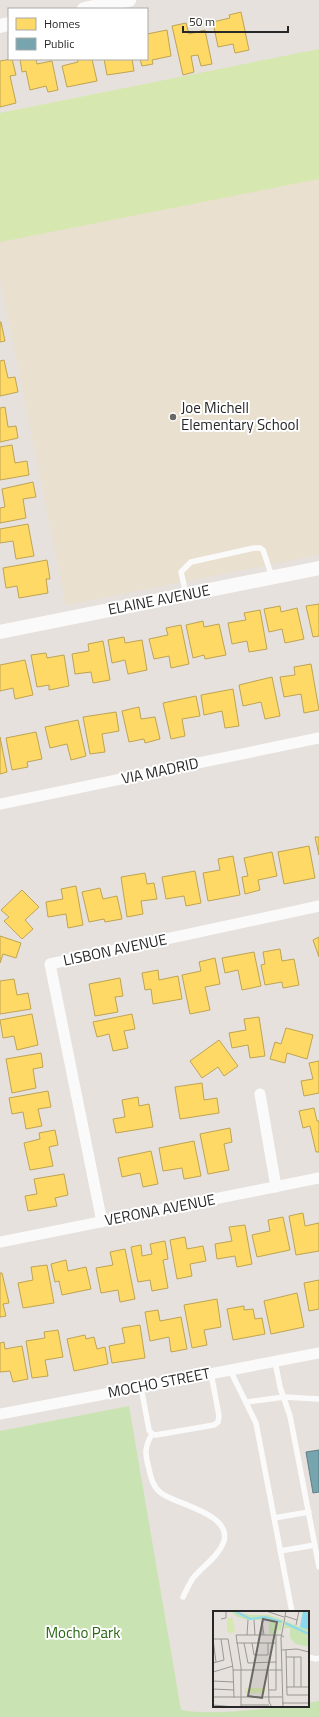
<svg xmlns="http://www.w3.org/2000/svg" width="319" height="1717" font-family="'Titillium Web',sans-serif">
  <style>
    .education { fill: #eae0cf }
    .green { fill: #c9e4b2 }
    .pitch { fill: #d6e8af }
    .homes { fill: #ffd966; stroke: #bea453 }
    .public { fill: #76a5af; stroke: #5e7f86 }
    .lines { fill: none; stroke-linecap: round; stroke-linejoin: round }
    .service { stroke: #fbfafa; stroke-width: 5.5 }
    .minor { stroke: #fbfafa; stroke-width: 11 }
    .tertiary { stroke: #fbfafa; stroke-width: 14 }
    .poi-dot { fill: #6a6866; stroke: #fff; stroke-width: 1.5 }
    .labels { text-anchor: middle; stroke-width: 4; stroke-linejoin: round; paint-order: stroke }
    .poi-label { font-size: 15px; fill: #272727; stroke: #fff; text-anchor: start }
    .street-label { font-size: 15px; fill: #272727; stroke: #fff }
    .park-label { font-size: 15px; fill: #2a6715; stroke: #fff }
    .inset-river { fill: none; stroke: #8ad9ee; stroke-width: 2 }
    .inset-road { fill: none; stroke: #9a9794; stroke-width: 1 }
    .view { fill: #6a6866; fill-opacity: 0.15; stroke: #6a6866; stroke-width: 2 }
    .inset-edge { fill: none; stroke: #272727; stroke-width: 2 }
  </style>
  <rect width="100%" height="100%" fill="#e6e1dc"/>
  <!-- education -->
  <path class="education" d="M319,49V555L66,605L0,279V113Z"/>
  <!-- green -->
  <path class="green" d="M129,1406L181,1710C220,1717 268,1706 308,1706V1703L319,1701V1717H0V1431Z"/>
  <!-- pitch -->
  <path class="pitch" d="M319,49V179L0,242V113Z"/>
  <!-- homes -->
  <path class="homes" d="M241,12L249,50L235,53L233,44L218,47L213,22L230,18L229,15Z
    M186,23L189,34L205,30L212,64L201,66L198,55L191,56L194,72L183,75L172,26Z
    M167,30L171,56L152,60L153,64L142,66L140,59H147V34Z
    M12,59L16,75L10,76L16,103L0,107V61Z
    M20,59H36L37,64L52,61L58,90L48,92L46,86L30,90L26,71L22,72Z
    M77,59H92L97,81L67,87L62,66L78,62Z
    M104,59H132L134,71L107,75Z
    M0,322H1L5,341L0,342Z
    M4,360L8,378L15,377L18,392L0,396V361Z
    M5,407L8,427L16,426L18,438L0,442V408Z
    M12,445L15,463L27,461L29,475L0,480V447Z
    M33,482L36,497L23,499L26,518L0,523V508L5,507L2,489Z
    M28,524L34,556L16,559L13,541L0,543V529Z
    M47,560L50,579H46L48,593L19,598L17,586L6,588L3,568Z
    M319,604V636L313,637L306,606Z
    M280,606L281,612L297,608L304,639L285,643L282,629L269,632L264,609Z
    M260,610L267,649L249,652L247,641L232,644L228,623L246,620L244,613Z
    M203,621L204,627L219,624L226,655L205,659L204,655L193,658L186,625Z
    M181,625L189,664L171,668L169,656L154,659L149,639L168,635L166,628Z
    M124,637L125,643L142,640L147,670L128,674L125,660L112,663L108,640Z
    M103,641L110,680L93,683L91,672L75,674L72,654L89,651L88,644Z
    M46,653L47,658L64,655L69,686L49,690V685L37,687L31,655Z
    M25,660L33,695L15,699L13,688L0,691V665Z
    M311,664L319,710L304,713L301,694L284,697L280,677L295,675L294,667Z
    M272,677L280,716L265,719L261,702L243,706L239,685Z
    M233,689L239,726L225,728L222,711L204,715L201,695Z
    M196,696L200,716L182,719L185,736L171,739L163,703Z
    M139,707L141,719L155,717L160,739L145,743L144,739L129,742L122,711Z
    M116,712L119,731L102,734L105,752L90,754L83,717Z
    M78,720L86,756L71,760L67,744L50,748L45,727Z
    M36,732L42,759L27,762L28,767L12,770L6,738Z
    M0,737L7,772L0,774Z
    M315,837H319V855Z
    M309,846L315,878L284,884L278,852Z
    M272,852L277,876L258,880L260,890L245,894L242,877L248,876L244,858Z
    M233,856L240,895L208,901L203,873L220,870L218,859Z
    M195,871L201,903L186,906L184,896L166,899L162,877Z
    M145,873L147,884L154,883L157,899L141,901L143,914L127,917L121,877Z
    M76,886L83,925L68,928L66,914L48,917L46,902L63,899L61,889Z
    M100,888L103,899L117,896L122,919L105,922L104,919L89,922L82,892Z
    M22,890L39,907L25,920L33,929L22,939L4,921L9,917L1,910Z
    M0,936L21,943L16,958L3,954L0,963Z
    M319,937V957L313,940Z
    M280,949L282,961L294,959L299,985L283,988L282,982L265,985L261,965L265,964L263,952Z
    M254,952L261,986L242,990L238,970L225,973L222,958Z
    M215,958L220,984L205,987L210,1010L190,1014L182,975L201,971L199,962Z
    M158,970L159,980L178,976L182,999L153,1004L151,989L145,990L142,973Z
    M120,978L123,996L115,997L118,1012L95,1016L89,984Z
    M14,979L17,995L28,993L31,1009L0,1014V981Z
    M32,1014L38,1045L17,1050L14,1036L3,1038L0,1020Z
    M132,1014L135,1029L124,1031L128,1048L113,1051L109,1034L97,1037L93,1022Z
    M259,1017L265,1056L250,1058L248,1045L232,1048L229,1033L246,1030L244,1019Z
    M286,1028L313,1035L307,1059L287,1053L285,1063L270,1059L275,1042L281,1044Z
    M219,1040L238,1066L224,1076L218,1067L202,1078L190,1061Z
    M41,1053L43,1067L33,1069L36,1088L12,1093L6,1059Z
    M319,1061V1093L304,1096L301,1081L313,1079L309,1063Z
    M202,1083L204,1100L217,1098L219,1113L180,1119L175,1087Z
    M48,1091L51,1107L38,1109L42,1126L26,1129L23,1112L12,1114L9,1098Z
    M138,1097L139,1106L149,1104L153,1127L116,1133L113,1119L125,1117L122,1100Z
    M314,1108L317,1121H319V1152H316L310,1126L303,1128L299,1111Z
    M230,1128L232,1142L224,1144L229,1170L208,1174L200,1134Z
    M55,1130L58,1145L49,1147L53,1166L30,1170L24,1143L40,1139L39,1133Z
    M194,1141L201,1176L184,1179L182,1168L163,1171L159,1148Z
    M151,1151L158,1184L143,1187L140,1173L122,1177L118,1158Z
    M64,1174L68,1195L55,1198L57,1206L28,1211L25,1196L37,1194L34,1179Z
    M303,1213L305,1226L319,1223V1251L296,1255L289,1216Z
    M283,1217L290,1250L257,1257L252,1235L270,1231L268,1220Z
    M245,1225L252,1264L237,1267L235,1256L217,1259L215,1244L232,1241L229,1227Z
    M185,1237L187,1249L203,1246L206,1261L190,1264L192,1276L177,1279L170,1240Z
    M165,1241L168,1259L163,1260L168,1288L152,1291L150,1280L138,1282L131,1247L141,1245L142,1256L152,1254L150,1244Z
    M125,1249L135,1299L120,1302L118,1290L101,1293L96,1268L113,1265L110,1252Z
    M66,1260L68,1271L86,1267L91,1289L62,1295L59,1281L55,1282L51,1264Z
    M47,1265L54,1303L23,1308L18,1283L33,1280L31,1267Z
    M0,1273H2L9,1303L3,1304L6,1316L0,1317Z
    M319,1280V1309L309,1311L304,1283Z
    M297,1293L304,1327L271,1334L264,1301Z
    M217,1299L221,1327L204,1330L207,1345L192,1348L184,1305Z
    M244,1306V1310L253,1309L255,1319L262,1318L265,1334L233,1340L227,1309Z
    M158,1310L160,1321L181,1317L187,1349L171,1352L169,1337L150,1341L145,1312Z
    M140,1325L145,1358L112,1363L109,1346L125,1343L122,1328Z
    M58,1330L63,1357L45,1360L48,1376L32,1378L26,1341L45,1338L44,1332Z
    M85,1335L86,1339L94,1337L97,1349L105,1347L108,1364L74,1371L67,1339Z
    M4,1342L5,1349L22,1346L28,1379L13,1382L10,1371L0,1372V1343Z"/>
  <!-- public -->
  <path class="public" d="M319,1450V1492L313,1493L306,1452Z"/>
  <g class="lines">
    <!-- service -->
    <path class="service" d="M186,594L181,572L191,562L254,548H260L263,550L272,577
      M275,1361L280,1387L290,1416L319,1567
      M230,1370L256,1423L292,1612
      M141,1387L149,1430L152,1434L156,1435L214,1425L218,1422L219,1416L211,1373
      M247,1402L284,1397L319,1399
      M152,1434C144,1448 145,1454 149,1469C151,1478 153,1487 161,1493C177,1505 231,1513 224,1541C219,1556 203,1566 193,1578C189,1584 186,1591 183,1597
      M274,1518L309,1512
      M280,1551L315,1545
      M308,1657L316,1659L319,1658"/>
    <!-- minor -->
    <path class="minor" d="M0,804L319,738
      M260,1094L276,1187
      M102,1222L50,964L319,906
      M0,1242L319,1178
      M0,1414L319,1353"/>
    <!-- tertiary -->
    <path class="tertiary" d="M84,9L129,0
      M0,26L9,24
      M0,632L319,568"/>
  </g>
  <!-- markers -->
  <circle class="poi-dot" cx="173" cy="417" r="4"/>
  <g class="labels">
    <!-- poi labels -->
    <g class="poi-label">
      <text x="181" y="413">Joe Michell<tspan x="181" dy="17">Elementary School</tspan></text>
    </g>
    <!-- street labels -->
    <g class="street-label">
      <text transform="translate(159 600) rotate(-11)" y="5">ELAINE AVENUE</text>
      <text transform="translate(160 771) rotate(-12)" y="5">VIA MADRID</text>
      <text transform="translate(115 950) rotate(-12)" y="5">LISBON AVENUE</text>
      <text transform="translate(160 1210) rotate(-11)" y="5">VERONA AVENUE</text>
      <text transform="translate(159 1383) rotate(-11)" y="5">MOCHO STREET</text>
    </g>
    <!-- park labels -->
    <g class="park-label">
      <text x="83" y="1638">Mocho Park</text>
    </g>
  </g>
  <!-- overview -->
  <g transform="translate(213 1611)">
    <rect width="96" height="96" fill="#e6e1dc"/>
    <path d="M18,0L38,4H56L70,9L68,19H65V23H56V9H34L23,5ZM90,0L96,2V36L83,33L77,27V17H71L72,10L87,16Z" fill="#c9e4b2"/>
    <path d="M19,6L22,20L17,23L14,20V8ZM32,77H52V82H32Z" fill="#d6e8af"/>
    <path d="M90,0L96,2V19L87,16Z" fill="#8ad9ee"/>
    <path class="inset-river" d="M22,0L37,8L52,6L69,11M72,12L96,23"/>
    <path class="inset-road" d="M53,0L71,6M72,5L84,9M8,8L13,7V0M41,9L42,24M83,14L86,0M34,24L35,9M49,24V10L51,24M0,28H15L20,57L21,87M0,28L3,51M23,32H63M31,32L35,52L63,51M39,32L41,44H55V32M69,39L84,38L96,41M73,39L74,84H96M73,46H88V76M81,46V76M0,52L11,49L8,28M20,59H69M55,59L56,91L59,96M0,61L20,55M0,70L20,71M73,76H96M0,78L21,79M56,79H63V24M0,86H69M69,92H96M0,94L21,96M28,94H56M28,96V56L23,24H68L71,26M70,96L68,27L73,0"/>
    <path class="view" d="M50,8L64,11L49,87L35,85Z"/>
    <rect width="96" height="96" class="inset-edge"/>
  </g>
  <!-- legend -->
  <rect x="8" y="8" width="140" height="52" fill="#ffffff" stroke="#a9a9a9"/>
  <rect x="16" y="18" width="20" height="12" fill="#ffd966" stroke="#a9a9a9"/>
  <text x="44" y="28" font-size="12" fill="#272727">Homes</text>
  <rect x="16" y="38" width="20" height="12" fill="#76a5af" stroke="#a9a9a9"/>
  <text x="44" y="48" font-size="12" fill="#272727">Public</text>
  <!-- scale -->
  <path d="M183 26v6h105v-6" fill="none" stroke="#272727" stroke-width="2"/>
  <text x="189" y="26" font-size="12" fill="#272727" stroke="#ffffff" stroke-width="3" paint-order="stroke">50 m</text>
</svg>
